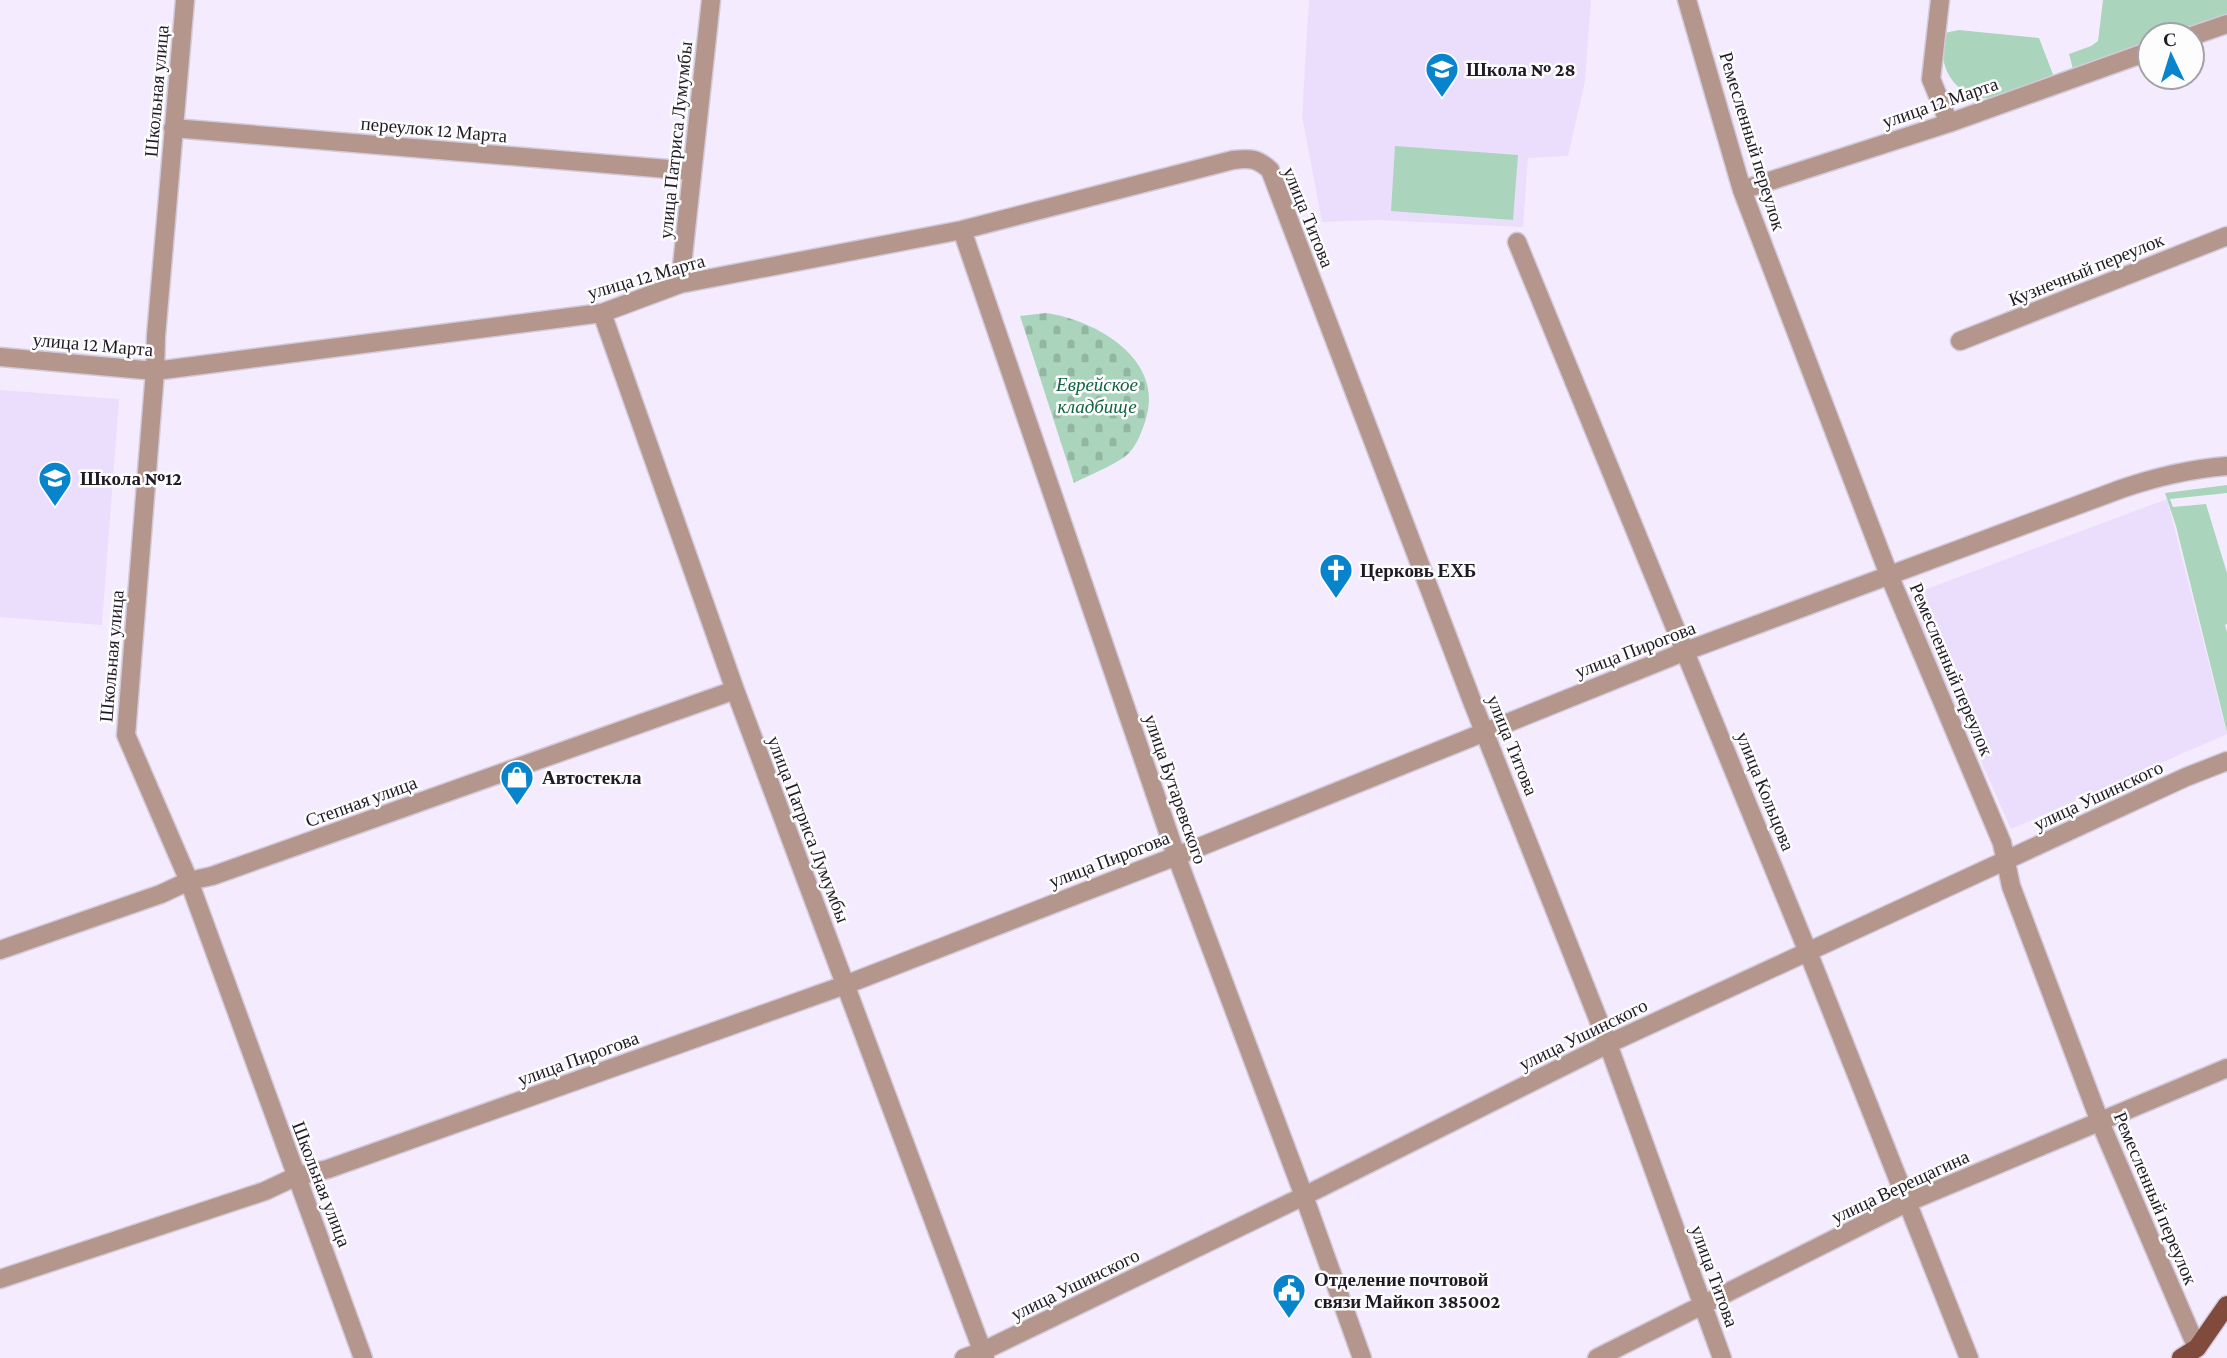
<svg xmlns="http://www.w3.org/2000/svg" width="2227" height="1358" font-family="'Crimson Pro',serif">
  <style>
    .built { fill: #ebddfc }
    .green { fill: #aad5bc }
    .cemetery { fill: url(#cemetery-stones) }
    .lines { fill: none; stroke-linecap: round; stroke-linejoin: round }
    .minor-casing { stroke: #d2cadb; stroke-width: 21 }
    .major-casing { stroke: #d2cadb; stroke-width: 21 }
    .minor { stroke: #b5968d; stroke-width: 18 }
    .major { stroke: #804b3d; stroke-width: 18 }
    .labels { text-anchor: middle; stroke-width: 5; stroke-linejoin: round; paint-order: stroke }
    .poi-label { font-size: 19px; font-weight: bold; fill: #1f1a25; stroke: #fdfdfd; text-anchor: start }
    .street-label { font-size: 19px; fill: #1f1a25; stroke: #fdfdfd }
    .park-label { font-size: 19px; font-style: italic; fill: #10633f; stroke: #fdfdfd }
  </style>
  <defs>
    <pattern id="cemetery-stones" width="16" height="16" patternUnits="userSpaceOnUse" patternTransform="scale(1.75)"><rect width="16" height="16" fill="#aad5bc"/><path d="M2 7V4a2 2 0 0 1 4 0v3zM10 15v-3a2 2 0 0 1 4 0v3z" fill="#92b6a1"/></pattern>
  </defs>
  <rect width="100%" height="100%" fill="#f4ecfe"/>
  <!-- built -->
  <path class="built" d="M1309,0H1591L1585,81L1568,156L1528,158L1523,227L1380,220L1322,222L1302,116Z
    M0,390L119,399L102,625L0,617Z
    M2167,499L2227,734L2011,829L1908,596Z"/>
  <!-- green -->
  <path class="green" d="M2103,0H2227V15L2169,35H2150V42L2073,69L2069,54L2091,46L2098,41Z
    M1959,30L2039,38L2054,77C2035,84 2012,97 1991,98C1966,101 1944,79 1943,55C1942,48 1944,40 1944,33Z
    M1395,146L1518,155L1513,220L1391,211Z
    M2227,485V493L2170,499L2173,507L2206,504L2227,573V624L2225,625L2227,632V732L2176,526L2165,493Z"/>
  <!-- cemetery -->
  <path class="cemetery" d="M1046,313C1097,320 1167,361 1145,422C1140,436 1135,450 1123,458C1108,468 1089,475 1074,483L1020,316Z"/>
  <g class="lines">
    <defs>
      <path id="minor" d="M185,0L156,336L155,371L126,735L189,881L363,1358
        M1687,0L1742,190L1889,575L2002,843L2011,886L2100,1122L2197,1348
        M1940,0L1931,79L1949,123
        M2192,36L2227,24
        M173,128L692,171
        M1742,190L1949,123L2150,51
        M962,230L1176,855L1304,1196L1362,1358
        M1517,242L1808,952L1969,1358
        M680,284L711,0
        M602,313L735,690L985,1358
        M1960,341L2227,236
        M0,357L155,371L602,313L680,284L962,230L1233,160C1250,158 1257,158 1270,170L1472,701L1608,1044L1722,1358
        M0,950L161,894L189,881L212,876L735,690
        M0,1279L265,1191L297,1176L328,1169L845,985L1197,848L1686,651L2121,489C2156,477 2190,469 2227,466
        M964,1358L983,1351L1304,1196L1608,1044L2186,777L2227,761
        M1597,1358L1906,1203L2227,1068"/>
      <path id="major" d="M2181,1358L2197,1348L2227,1305"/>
    </defs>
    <!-- minor casing -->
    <use href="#minor" class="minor-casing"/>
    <!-- major casing -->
    <use href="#major" class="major-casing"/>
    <!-- minor -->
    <use href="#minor" class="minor"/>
    <!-- major -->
    <use href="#major" class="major"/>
  </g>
  <!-- icons -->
  <defs>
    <symbol id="school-pin" viewBox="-11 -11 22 30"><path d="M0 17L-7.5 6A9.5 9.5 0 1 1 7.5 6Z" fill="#0784cc" stroke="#fdfdfd"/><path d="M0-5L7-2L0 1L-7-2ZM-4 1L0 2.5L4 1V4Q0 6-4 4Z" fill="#fff"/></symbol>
    <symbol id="church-pin" viewBox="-11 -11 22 30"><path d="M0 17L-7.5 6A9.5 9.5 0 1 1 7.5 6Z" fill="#0784cc" stroke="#fdfdfd"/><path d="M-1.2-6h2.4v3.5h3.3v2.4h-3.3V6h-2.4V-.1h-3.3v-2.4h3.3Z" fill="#fff"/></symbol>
    <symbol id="shop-pin" viewBox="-11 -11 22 30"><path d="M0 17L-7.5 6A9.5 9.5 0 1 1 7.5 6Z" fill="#0784cc" stroke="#fdfdfd"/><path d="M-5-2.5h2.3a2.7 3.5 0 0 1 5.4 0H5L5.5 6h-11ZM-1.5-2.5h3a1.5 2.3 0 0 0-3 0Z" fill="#fff"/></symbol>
    <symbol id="civic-pin" viewBox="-11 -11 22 30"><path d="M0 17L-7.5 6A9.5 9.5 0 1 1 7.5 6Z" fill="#0784cc" stroke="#fdfdfd"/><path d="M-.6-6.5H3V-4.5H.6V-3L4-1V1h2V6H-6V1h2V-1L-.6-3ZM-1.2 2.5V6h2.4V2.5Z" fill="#fff"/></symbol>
  </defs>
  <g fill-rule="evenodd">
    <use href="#school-pin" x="1423" y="50" width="38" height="52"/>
    <use href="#school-pin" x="36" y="459" width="38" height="52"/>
    <use href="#church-pin" x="1317" y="551" width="38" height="52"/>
    <use href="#shop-pin" x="498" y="758" width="38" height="52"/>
    <use href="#civic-pin" x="1270" y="1271" width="38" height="52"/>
  </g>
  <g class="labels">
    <!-- poi labels -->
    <g class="poi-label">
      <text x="1466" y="76">Школа № 28</text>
      <text x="80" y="485">Школа №12</text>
      <text x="1360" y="577">Церковь ЕХБ</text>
      <text x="542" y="784">Автостекла</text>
      <text x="1314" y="1286">Отделение почтовой<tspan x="1314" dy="22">связи Майкоп 385002</tspan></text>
    </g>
    <!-- street labels -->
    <g class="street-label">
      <text transform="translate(156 91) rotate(-85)" y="7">Школьная улица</text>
      <text transform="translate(1940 102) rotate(-19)" y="7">улица 12 Марта</text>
      <text transform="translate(434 129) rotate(5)" y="7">переулок 12 Марта</text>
      <text transform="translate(675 140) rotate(-84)" y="7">улица Патриса Лумумбы</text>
      <text transform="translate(1753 141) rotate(73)" y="7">Ремесленный переулок</text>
      <text transform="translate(1309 217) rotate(68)" y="7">улица Титова</text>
      <text transform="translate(2086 269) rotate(-22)" y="7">Кузнечный переулок</text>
      <text transform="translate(646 276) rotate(-16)" y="7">улица 12 Марта</text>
      <text transform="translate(93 344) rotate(5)" y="7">улица 12 Марта</text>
      <text transform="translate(1635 649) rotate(-21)" y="7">улица Пирогова</text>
      <text transform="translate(111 656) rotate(-85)" y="7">Школьная улица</text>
      <text transform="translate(1952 669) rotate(67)" y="7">Ремесленный переулок</text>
      <text transform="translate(1513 745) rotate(68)" y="7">улица Титова</text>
      <text transform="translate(1176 789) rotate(71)" y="7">улица Бутаревского</text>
      <text transform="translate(1766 791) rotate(68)" y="7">улица Кольцова</text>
      <text transform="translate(2098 795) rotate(-25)" y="7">улица Ушинского</text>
      <text transform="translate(361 801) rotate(-20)" y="7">Степная улица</text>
      <text transform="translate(809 829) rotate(69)" y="7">улица Патриса Лумумбы</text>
      <text transform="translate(1109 859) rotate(-21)" y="7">улица Пирогова</text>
      <text transform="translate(1583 1034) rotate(-26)" y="7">улица Ушинского</text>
      <text transform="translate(578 1058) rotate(-20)" y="7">улица Пирогова</text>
      <text transform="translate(322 1184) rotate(69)" y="7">Школьная улица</text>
      <text transform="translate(1900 1186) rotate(-25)" y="7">улица Верещагина</text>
      <text transform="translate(2156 1198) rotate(67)" y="7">Ремесленный переулок</text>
      <text transform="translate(1715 1276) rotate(70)" y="7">улица Титова</text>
      <text transform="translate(1075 1284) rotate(-26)" y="7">улица Ушинского</text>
    </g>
    <!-- park labels -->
    <g class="park-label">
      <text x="1097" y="391">Еврейское<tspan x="1097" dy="22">кладбище</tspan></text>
    </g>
  </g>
  <!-- north arrow -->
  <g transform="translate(2171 56) rotate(356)"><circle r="33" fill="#fdfdfd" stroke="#a4a2a7" stroke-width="2"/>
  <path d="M0-5L12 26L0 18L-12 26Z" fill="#0784cc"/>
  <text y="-10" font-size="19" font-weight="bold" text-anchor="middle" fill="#1f1a25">С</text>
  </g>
</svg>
